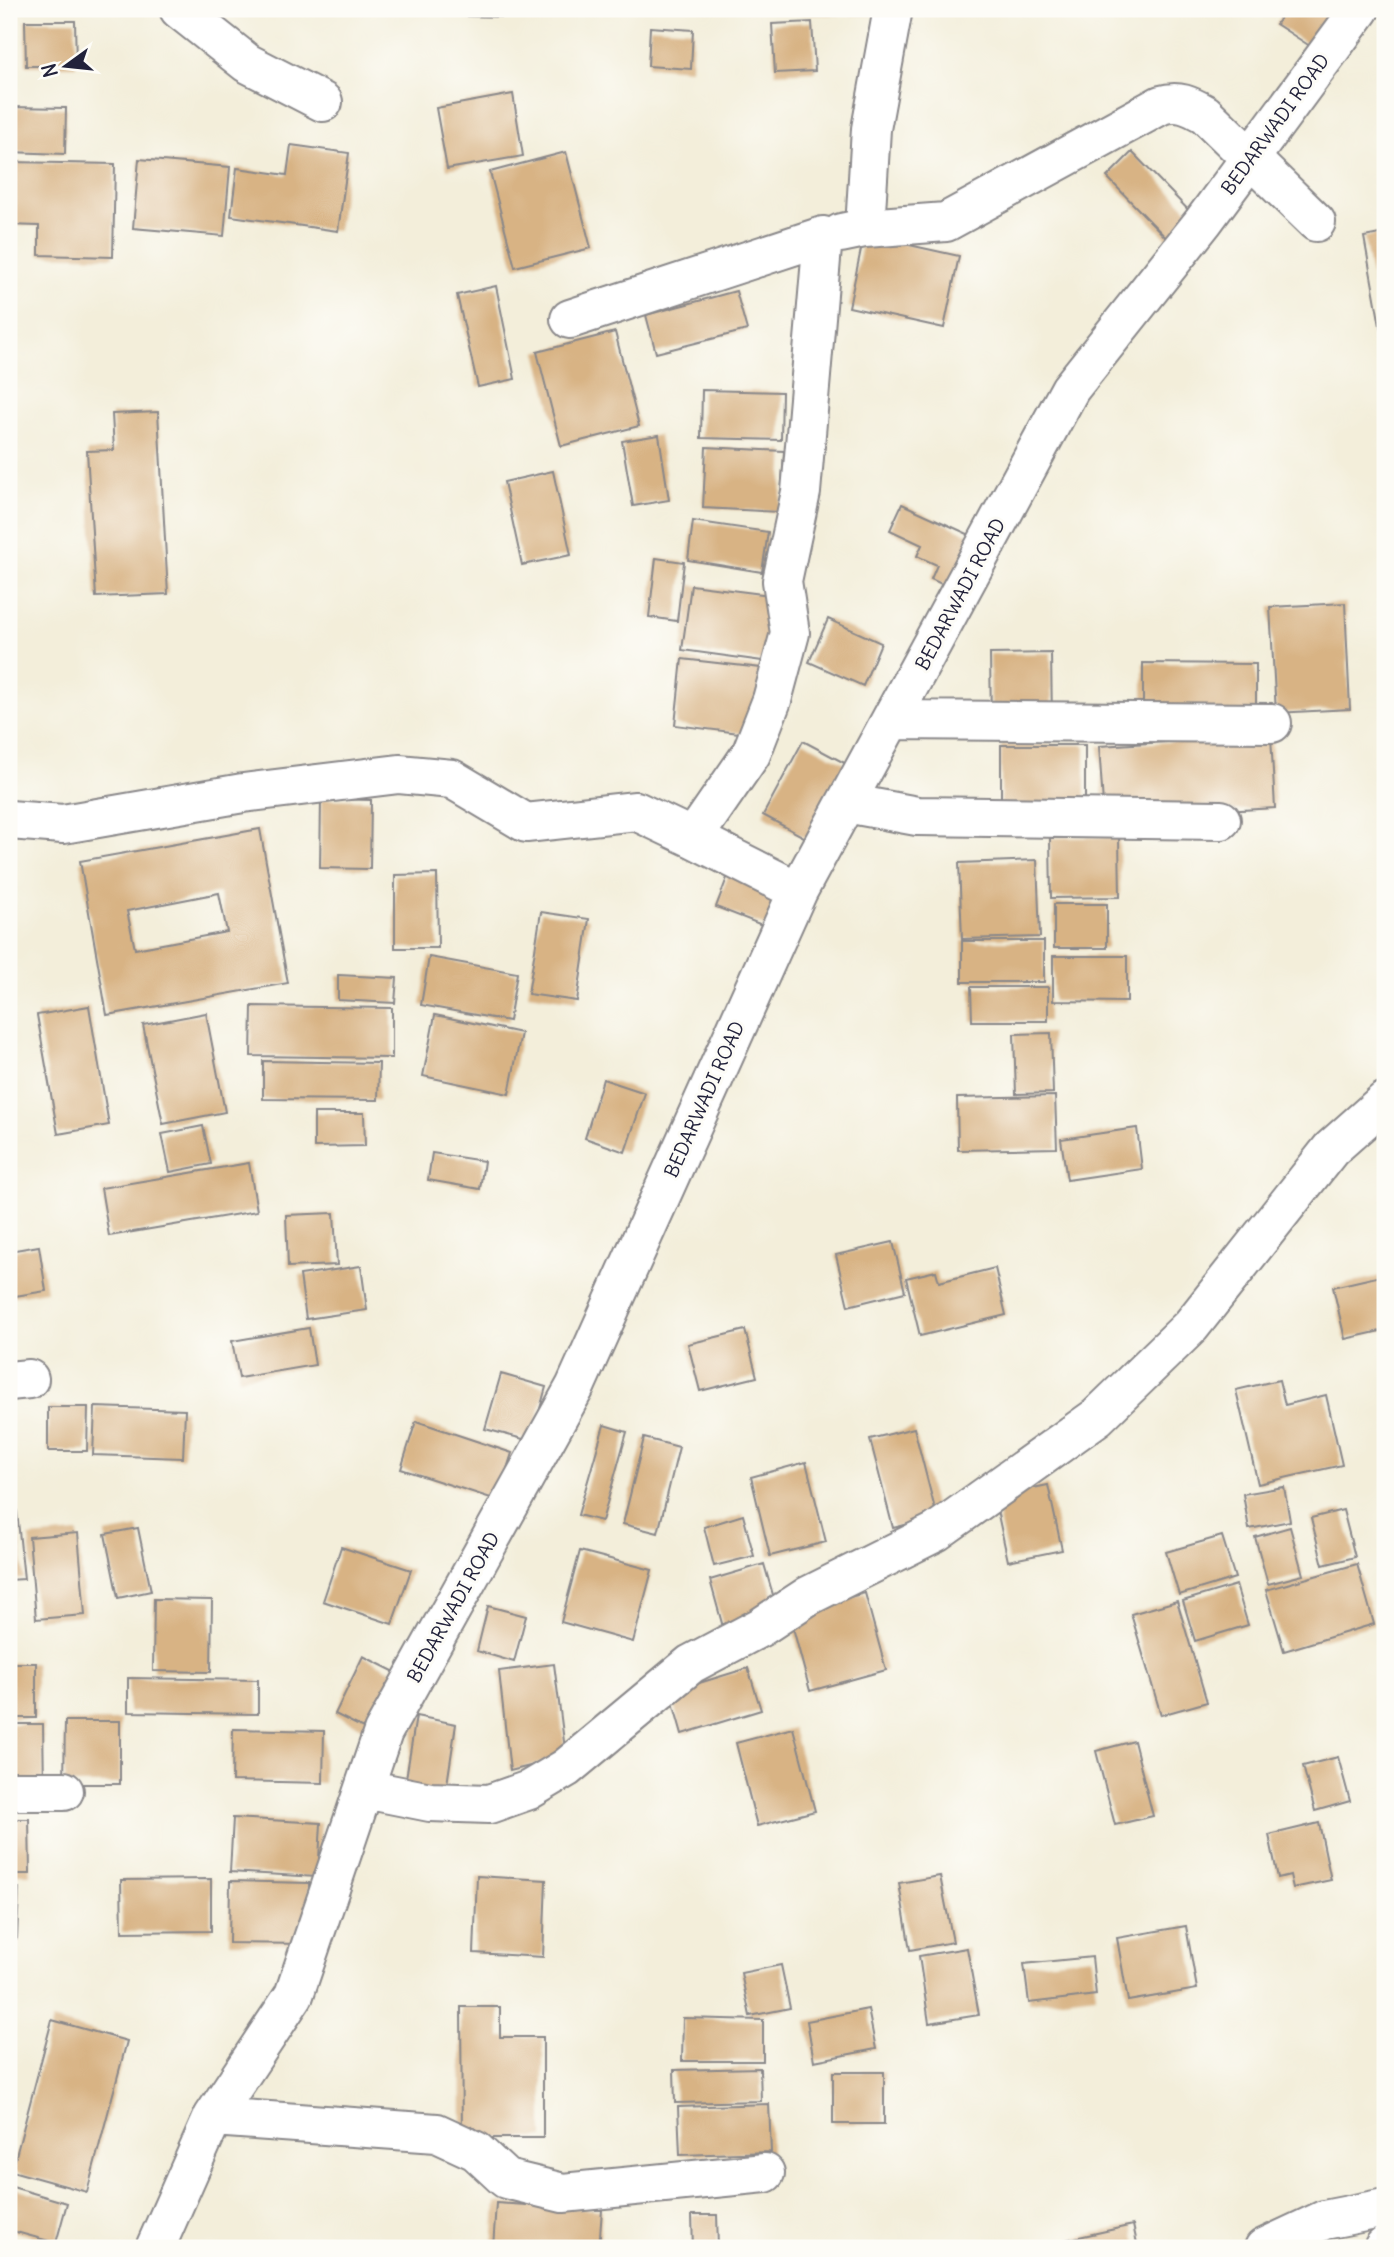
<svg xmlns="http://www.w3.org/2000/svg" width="1394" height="2257" font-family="Delius,sans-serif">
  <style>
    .building { fill: #d8b384; fill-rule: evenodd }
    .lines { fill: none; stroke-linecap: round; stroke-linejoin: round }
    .minor-casing { stroke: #8a888a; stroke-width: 42 }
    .minor { stroke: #fff; stroke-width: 38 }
    .labels { text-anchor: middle; stroke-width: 6; stroke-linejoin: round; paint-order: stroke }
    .street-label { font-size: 19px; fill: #22223b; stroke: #fdfcf7 }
  </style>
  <rect width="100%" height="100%" fill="#fdfcf7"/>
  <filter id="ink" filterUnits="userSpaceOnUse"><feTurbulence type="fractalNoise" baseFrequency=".0143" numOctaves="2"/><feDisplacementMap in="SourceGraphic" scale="14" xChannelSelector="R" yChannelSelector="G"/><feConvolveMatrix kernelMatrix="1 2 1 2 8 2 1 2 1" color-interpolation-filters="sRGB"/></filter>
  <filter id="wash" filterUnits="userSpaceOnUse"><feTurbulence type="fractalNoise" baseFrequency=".00686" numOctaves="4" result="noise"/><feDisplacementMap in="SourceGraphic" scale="28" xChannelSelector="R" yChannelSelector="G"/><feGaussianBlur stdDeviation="1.57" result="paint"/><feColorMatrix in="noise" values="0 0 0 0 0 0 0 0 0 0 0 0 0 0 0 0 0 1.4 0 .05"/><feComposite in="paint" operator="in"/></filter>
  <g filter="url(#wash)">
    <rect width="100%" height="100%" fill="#f3eeda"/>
    <g id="blocks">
      <!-- building -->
      <path class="building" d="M462,9H510V17L461,16Z
        M797,9H872V15L797,14Z
        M1286,9H1325L1338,18L1316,50L1276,24Z
        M25,21H75L76,66H26Z
        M812,22L815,71L775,73L772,24Z
        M650,27L693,30L691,69L648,66Z
        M513,94L523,156L447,169L436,108Z
        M9,107L66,108L65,154L9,152Z
        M291,145L349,153L338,231L231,216L237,168L287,175Z
        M566,152L591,248L515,267L490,172Z
        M1132,152L1200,222L1175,247L1107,177Z
        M139,159L230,167L224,236L133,228Z
        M9,162L115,164L113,257L39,255V226L9,225Z
        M1385,233V347L1384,348L1364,237Z
        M864,235L959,256L944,328L849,307Z
        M496,286L515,379L478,387L457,295Z
        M736,291L747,330L656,353L646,315Z
        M615,332L639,426L561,446L537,352Z
        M702,390L782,392L781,440L701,438Z
        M158,412L168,594L96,597L87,451L114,450L112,414Z
        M659,435L669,500L633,506L622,441Z
        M706,447L784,451L780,512L703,508Z
        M553,471L571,555L522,565L504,482Z
        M902,504L981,540L958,592L931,579L937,565L917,556L922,545L890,530Z
        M693,521L768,532L762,572L688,560Z
        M656,558L684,562L677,621L649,617Z
        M691,585L778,596L770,662L682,650Z
        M1345,603L1350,709L1276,713L1270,607Z
        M828,619L881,643L863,686L809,662Z
        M1051,653L1052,720H991L990,654Z
        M682,659L761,668L754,735L675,725Z
        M1143,663L1256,664V718L1143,717Z
        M1271,736L1275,808L1104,818L1099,746Z
        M803,741L852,767L813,842L763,815Z
        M1001,745H1085V815H1001Z
        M321,799L371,800L370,869L320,868Z
        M260,829L288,983L107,1015L80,861ZM219,893L227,932L135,949L127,911Z
        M1119,837L1120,897L1051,898L1050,838Z
        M1037,860L1040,937L962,939L959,863Z
        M730,870L789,894L775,930L716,907Z
        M437,874L438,948H395V875Z
        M1054,904H1107V948H1054Z
        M541,912L589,919L577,1001L528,994Z
        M962,941H1044V982H962Z
        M1053,956H1127V1002L1053,1001Z
        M429,957L517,973L509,1021L421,1005Z
        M338,975L397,978L395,1003L338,1000Z
        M971,987H1048V1021H972Z
        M89,1006L109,1125L58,1134L37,1015Z
        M252,1006L392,1008V1058L251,1056Z
        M206,1013L225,1112L163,1124L143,1025Z
        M435,1015L521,1033L509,1094L423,1076Z
        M1051,1033L1053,1093L1016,1094L1014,1034Z
        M263,1061L379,1063L378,1100L263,1099Z
        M603,1079L645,1093L625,1152L585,1138Z
        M1055,1096L1057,1148L958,1150L957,1098Z
        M314,1113H364L365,1146L314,1147Z
        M203,1126L211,1164L170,1172L162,1134Z
        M1137,1128L1142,1169L1067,1180L1061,1139Z
        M432,1153L484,1161L480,1189L428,1180Z
        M249,1163L257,1211L109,1236L101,1188Z
        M334,1213L337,1265L288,1267L286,1215Z
        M893,1242L905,1292L848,1306L836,1255Z
        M39,1246L46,1291L9,1297V1251Z
        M361,1266L367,1310L306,1319L300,1275Z
        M995,1268L1006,1315L920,1336L906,1278L936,1271L939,1282Z
        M1385,1275V1330L1345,1339L1333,1287Z
        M309,1328L315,1365L239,1378L232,1341Z
        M745,1330L757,1377L700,1391L688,1344Z
        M501,1374L546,1387L531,1441L485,1429Z
        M1279,1380L1285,1405L1326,1395L1342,1465L1258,1484L1236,1390Z
        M48,1407H88L87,1451H48Z
        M95,1407L185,1410L183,1458L93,1455Z
        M416,1421L512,1453L497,1500L401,1469Z
        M604,1425L627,1432L602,1521L578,1515Z
        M914,1428L937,1517L893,1528L870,1439Z
        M644,1438L679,1447L658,1533L623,1524Z
        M806,1462L826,1542L770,1556L751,1477Z
        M9,1463H12L24,1579L9,1580Z
        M1048,1485L1062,1550L1008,1561L994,1496Z
        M1284,1487L1290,1521L1249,1529L1243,1494Z
        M1343,1510L1355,1557L1323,1565L1311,1518Z
        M743,1515L754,1556L714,1566L704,1527Z
        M1290,1527L1303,1575L1268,1584L1255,1537Z
        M138,1528L151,1591L118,1598L105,1534Z
        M78,1533L85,1615L36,1619L29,1537Z
        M1222,1536L1235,1578L1179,1595L1166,1552Z
        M341,1547L411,1570L392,1624L323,1601Z
        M580,1551L652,1570L633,1642L561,1622Z
        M764,1564L778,1612L723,1627L710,1580Z
        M1357,1564L1374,1624L1284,1651L1266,1590Z
        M1236,1585L1248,1625L1195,1641L1183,1601Z
        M865,1593L886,1670L810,1691L789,1613Z
        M154,1599L212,1600L211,1672L153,1671Z
        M1177,1601L1207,1702L1161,1715L1131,1614Z
        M488,1606L526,1616L514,1662L477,1651Z
        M363,1656L401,1675L373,1733L335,1714Z
        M9,1663H36V1718H9Z
        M554,1664L566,1757L510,1771L499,1671Z
        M748,1668L761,1710L682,1734L670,1692Z
        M128,1678L258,1680V1714L128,1712Z
        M416,1716L456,1724L445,1798L404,1791Z
        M65,1721H120V1784H64Z
        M9,1724H43L44,1786H9Z
        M793,1728L815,1811L757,1826L736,1743Z
        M233,1729L324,1731L323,1783L232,1781Z
        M1134,1741L1153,1816L1115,1825L1096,1751Z
        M1338,1757L1350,1801L1315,1811L1303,1766Z
        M233,1818L321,1823L318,1877L230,1872Z
        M9,1819H29L30,1874H9Z
        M1319,1823L1331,1880L1293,1888L1290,1875L1278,1878L1269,1835Z
        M477,1876L546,1880L543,1957L474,1953Z
        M940,1876L953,1942L910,1950L899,1883Z
        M211,1879V1931L122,1932L121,1880Z
        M230,1881L309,1883L308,1944L229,1943Z
        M9,1888H19L17,1938L9,1937Z
        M1186,1926L1197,1989L1128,2001L1117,1938Z
        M967,1948L979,2015L929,2023L919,1956Z
        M1092,1957L1096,1995L1029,2003L1024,1964Z
        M781,1965L790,2008L750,2016L741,1973Z
        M461,2007H500V2037H543V2138H462Z
        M868,2009L876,2049L814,2061L807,2021Z
        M683,2018L763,2020V2061H682Z
        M52,2020L127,2041L87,2192L12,2171Z
        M760,2068L761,2101L675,2103L674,2070Z
        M833,2072H884V2124H833Z
        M769,2104L771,2152L680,2155L678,2107Z
        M9,2186L67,2203L56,2243L9,2230Z
        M496,2203L602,2210L599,2248H493Z
        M692,2215H717L718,2248H693Z
        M1133,2225L1138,2248H1054L1052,2243Z"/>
    </g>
  </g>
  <g filter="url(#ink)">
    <use href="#blocks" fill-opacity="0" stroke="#8a888a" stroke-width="2"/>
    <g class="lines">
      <defs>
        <path id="minor" d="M179,9L247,63L323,102
          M865,228L946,222L1161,105C1179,100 1189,105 1205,114L1316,222
          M841,233L865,228L871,129L893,9
          M891,720L1272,723
          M846,803L917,816L1221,820
          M9,820L63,824L243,793L399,774L452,779L526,823L636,811L693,838L751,754L772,700L790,633L782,581L801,492L823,236L570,319
          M693,838L798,891
          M9,1381L29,1379
          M365,1789L430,1802L489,1804L529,1790L566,1768L691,1664L761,1627L808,1596L936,1532L1097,1417L1191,1326L1331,1149L1385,1101
          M9,1791H64
          M213,2117L437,2133L476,2151L506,2179L563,2193L765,2173
          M155,2248L213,2117L294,1995L383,1732L575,1387L798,891L1070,389L1203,222L1360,9
          M1264,2248L1324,2220L1385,2208
          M1383,2248L1385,2246"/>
      </defs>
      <!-- minor casing -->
      <use href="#minor" class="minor-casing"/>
      <!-- minor -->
      <use href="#minor" class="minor"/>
    </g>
  </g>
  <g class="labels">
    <!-- street labels -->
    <g class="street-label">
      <text transform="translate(1275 124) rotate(-54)" y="7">BEDARWADI ROAD</text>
      <text transform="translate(960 594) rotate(-62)" y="7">BEDARWADI ROAD</text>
      <text transform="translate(704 1099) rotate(-66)" y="7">BEDARWADI ROAD</text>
      <text transform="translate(453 1607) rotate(-61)" y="7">BEDARWADI ROAD</text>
    </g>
  </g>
  <!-- margin -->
  <rect width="1394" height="2257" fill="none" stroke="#fdfcf7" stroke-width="35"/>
  <!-- north arrow -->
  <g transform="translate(66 66) rotate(255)" stroke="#fdfcf7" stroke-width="5" paint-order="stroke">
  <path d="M0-5L12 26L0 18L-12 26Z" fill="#22223b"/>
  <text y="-10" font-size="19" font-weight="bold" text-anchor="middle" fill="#22223b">N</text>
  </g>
</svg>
